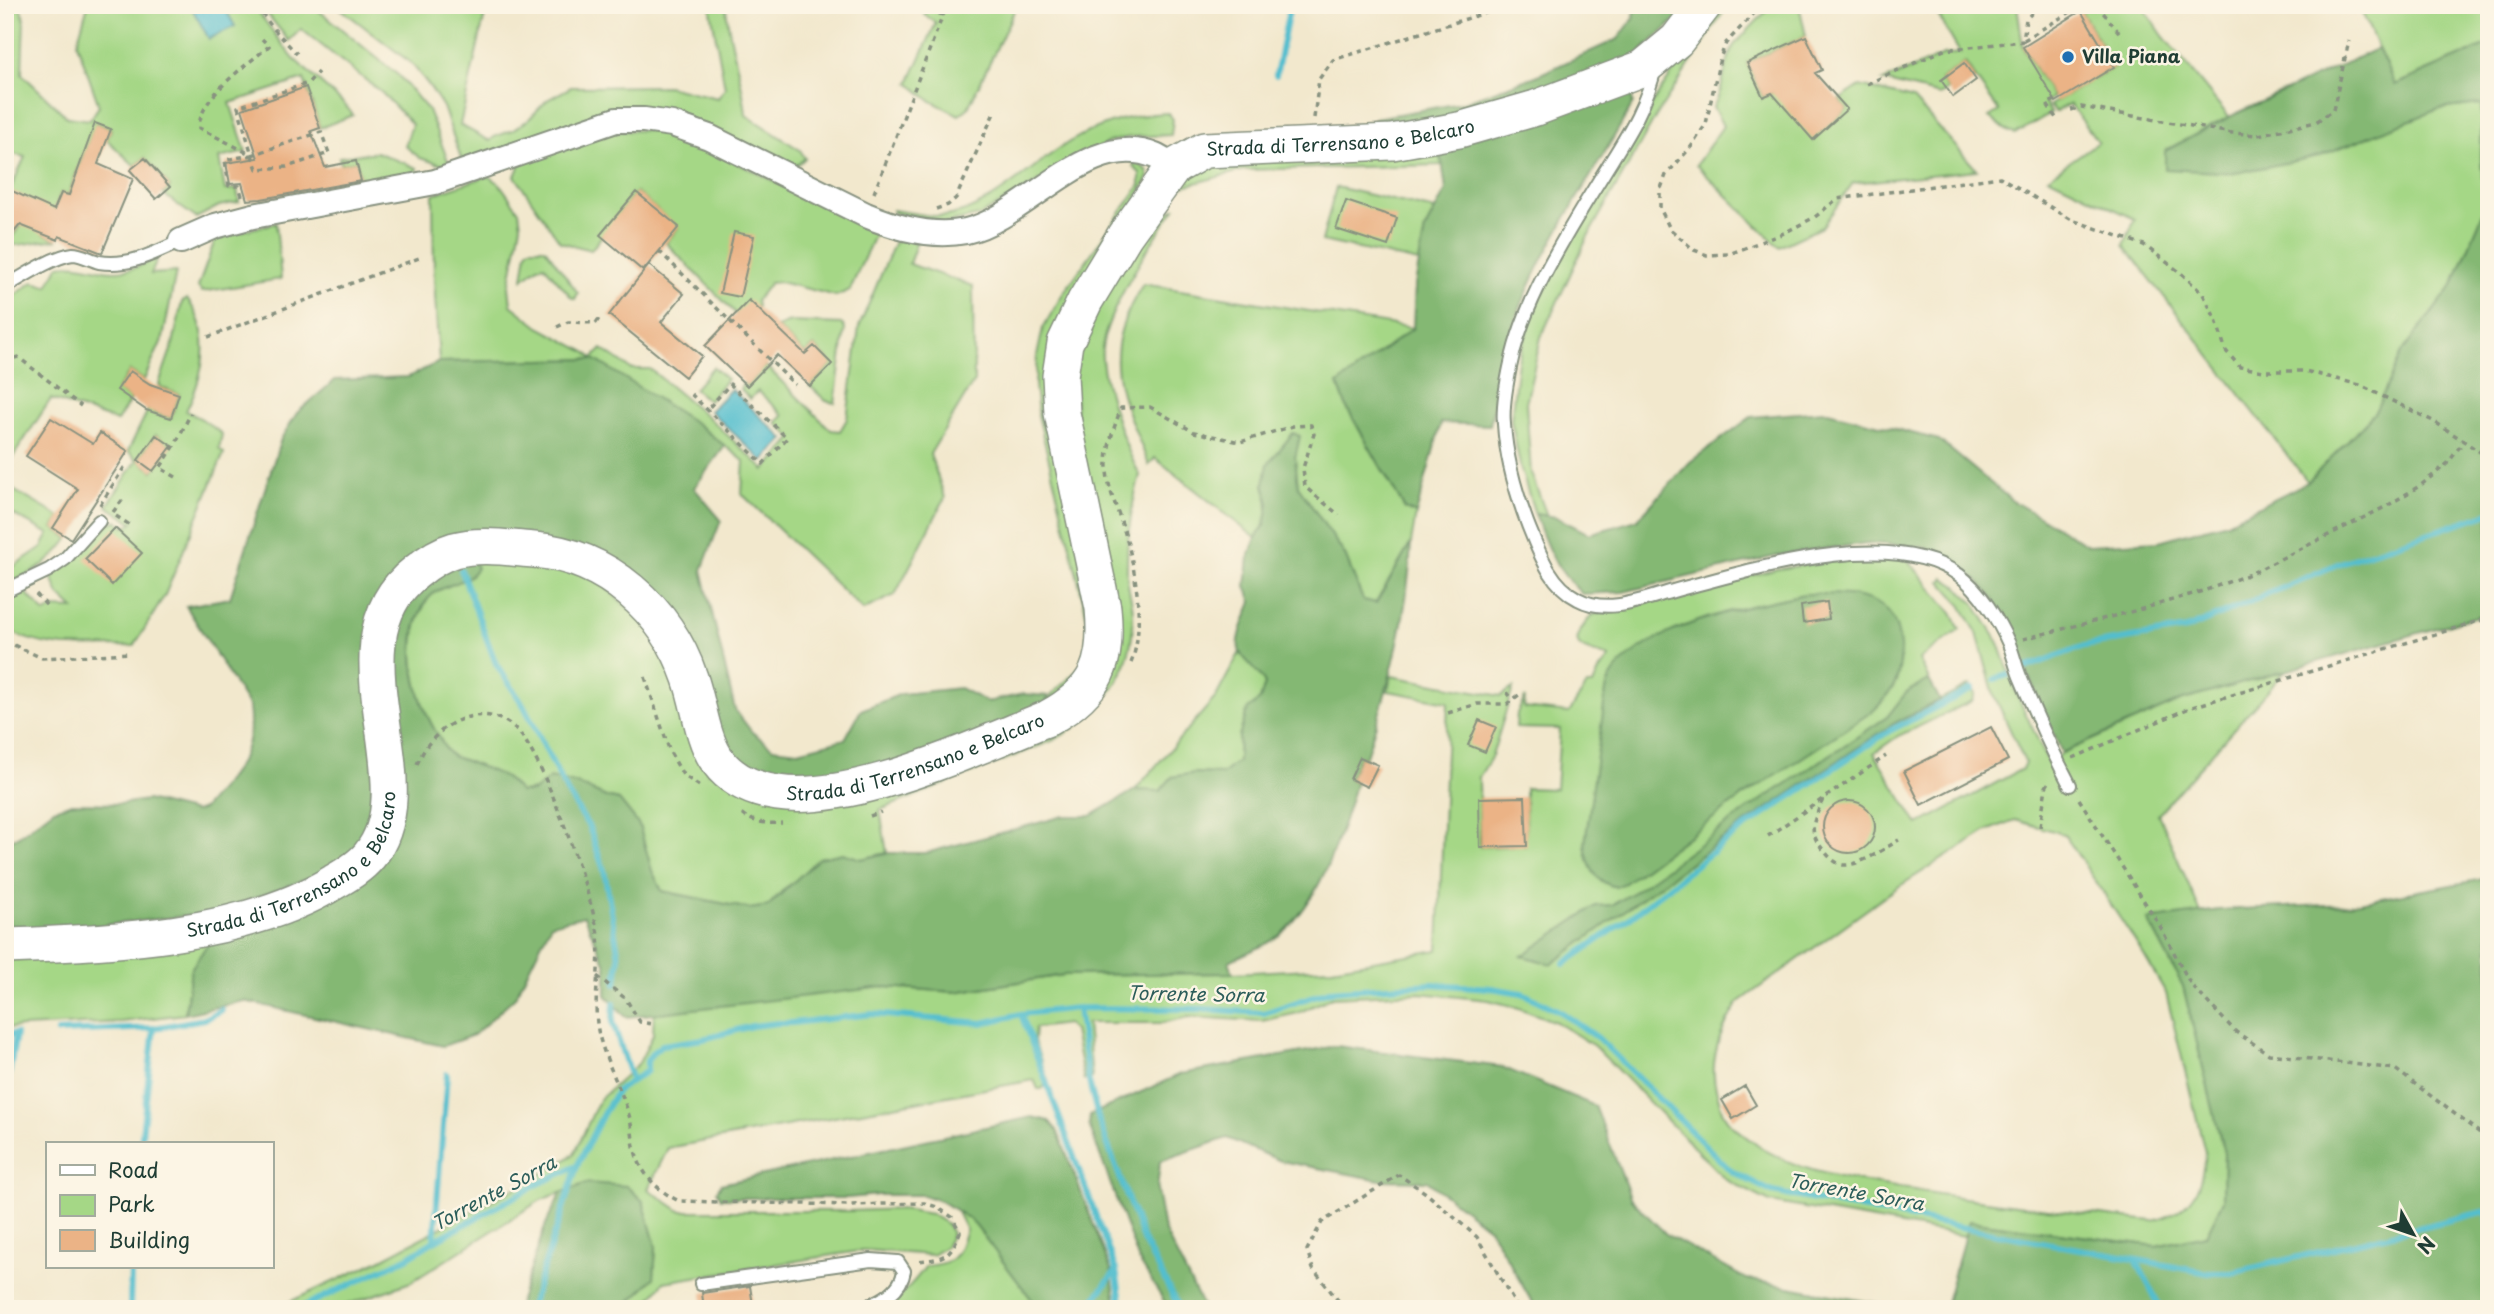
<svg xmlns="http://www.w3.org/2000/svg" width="2494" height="1314" font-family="'Playpen Sans',sans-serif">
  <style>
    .green { fill: #a5d786; stroke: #628a5d; stroke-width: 2; fill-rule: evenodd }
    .forest { fill: #84b873; stroke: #527a54; stroke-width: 2 }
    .water { fill: #53bece; stroke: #397e81; stroke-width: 2 }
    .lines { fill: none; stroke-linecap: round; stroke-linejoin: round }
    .stream { stroke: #53bece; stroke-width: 6 }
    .building { fill: #ebb386 }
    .lane-casing { stroke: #889280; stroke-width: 16 }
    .street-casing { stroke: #889280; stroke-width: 28 }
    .secondary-casing { stroke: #889280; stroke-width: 38 }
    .path { stroke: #889280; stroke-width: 3.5; stroke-dasharray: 5 5; stroke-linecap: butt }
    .lane { stroke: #fff; stroke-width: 12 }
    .street { stroke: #fff; stroke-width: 24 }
    .secondary { stroke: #fff; stroke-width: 35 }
    .poi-dot { fill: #1f6fb2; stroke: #fcf5e5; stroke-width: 2.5 }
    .labels { text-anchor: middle; stroke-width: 5; stroke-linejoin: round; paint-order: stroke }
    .poi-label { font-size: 18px; font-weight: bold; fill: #1f3d34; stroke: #fcf5e5; text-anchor: start }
    .street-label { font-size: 18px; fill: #1f3d34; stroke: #fcf5e5 }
    .water-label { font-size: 19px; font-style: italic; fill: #2c5d5a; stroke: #fcf5e5 }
  </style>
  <rect width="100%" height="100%" fill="#fcf5e5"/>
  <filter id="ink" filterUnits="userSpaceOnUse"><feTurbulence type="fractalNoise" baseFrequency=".0143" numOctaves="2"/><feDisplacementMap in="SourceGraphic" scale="14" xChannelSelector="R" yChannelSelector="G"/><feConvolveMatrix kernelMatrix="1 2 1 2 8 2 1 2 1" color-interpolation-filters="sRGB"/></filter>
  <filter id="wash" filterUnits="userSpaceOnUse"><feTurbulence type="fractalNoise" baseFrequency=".00686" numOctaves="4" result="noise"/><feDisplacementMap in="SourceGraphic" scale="28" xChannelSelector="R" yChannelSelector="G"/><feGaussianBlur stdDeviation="1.57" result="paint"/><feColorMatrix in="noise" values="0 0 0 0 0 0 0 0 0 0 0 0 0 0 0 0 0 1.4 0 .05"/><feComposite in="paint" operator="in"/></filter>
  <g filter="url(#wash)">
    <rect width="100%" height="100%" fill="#f2e8cd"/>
    <!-- green -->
    <path class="green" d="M5,5H19L24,18L22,74L67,117L90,120L99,106L77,43L88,5H253L293,58L345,105L353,115L320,128L304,79L230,103L246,152L219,158L225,190L237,189L239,202L219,206L196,218L163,194L170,187L145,158L135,166L107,140L111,129L96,123L68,195L61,193L44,234L58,240C40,239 23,247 5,245L39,204L10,191L5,201V189L10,190L25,157L5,152Z
      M260,5H312L399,76L428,110L449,163L446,166L420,158L405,146L412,124L382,93L301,29L289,41Z
      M336,5H487L460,125L490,141L494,137L513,130L528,120L547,100L571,87L667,86L718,98L725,88L710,5H726C728,43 743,77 746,115L800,150L805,158L795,167L671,116L466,161L461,158L443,107L430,87L411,63Z
      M933,5H1017L968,108L959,115L931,101L909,83L936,23L924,14Z
      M1718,5H1728L1655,118L1588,236L1541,337L1526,403L1531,473L1547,516L1535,514L1521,470L1511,420L1518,361L1534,309L1576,232L1647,111Z
      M1772,5H1799L1806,36L1747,63L1763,97L1785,87L1813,139L1847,109L1839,100L1860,86L1913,99L1977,170L1853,183L1822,227L1779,247L1696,165L1723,126L1713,107C1725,89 1723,64 1734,45Z
      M1932,5H2017L2023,47L2053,97L2045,103L2051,113L2015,134L2009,132L1989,117L1999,111L1965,63L1941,80L1948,89L1940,95L1883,81L1944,55L1960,53Z
      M2090,5H2142L2163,36L2229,117L2166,150L2481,103V158L2485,209L2453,285L2403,351L2375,412L2308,482L2124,245L2135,219L2048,177L2098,142L2070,104L2055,112L2050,105L2114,67L2081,11Z
      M2359,5H2489V44L2394,85Z
      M1168,113L1173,119L1171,135L1130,137L1109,142L979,216L938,225L894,213L893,210C909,212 930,218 946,216C985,211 1026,171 1057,150C1090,127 1129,114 1168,113Z
      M645,130L692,141L876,231L850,290L836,296L780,282L770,283L756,301L757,307L743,321L666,243L678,228L636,192L591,250L560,242L515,176L521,162L608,132Z
      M1440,147L1442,165L1244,170L1177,188L1199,164Z
      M376,152L417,168L413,179L363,188L356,161L341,164L339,157Z
      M1135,162L1147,170L1149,177L1057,340L1094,658L1044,709C1051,687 1076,679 1086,657C1091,645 1087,625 1086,612L1038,415L1035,385L1037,356L1043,328L1062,295L1140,185V173L1133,167Z
      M488,176L499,183L519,211L521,225L509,287L511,305L539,327L586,352L593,358L602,349L631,369H650L709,418L765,470L793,438L776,423L783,415L758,391L750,399L740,389L744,383L747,386L766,366L831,430L840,431L847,419L859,327L896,239L917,241L909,264L973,286L974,381L930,454L945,498L895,595L863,610L742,494L744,461L697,424L594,359L439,362L434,278L433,194Z
      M1336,187L1435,210L1425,229L1419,262L1322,241Z
      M1176,207C1154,237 1106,312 1102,348C1099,376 1126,450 1140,475C1130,510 1126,540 1127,577C1128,590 1133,602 1133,615C1134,673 1104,713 1054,740L880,810L887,853L861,859L843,853L786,887L768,906L750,909L662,891L652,871L639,825L619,800L606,797L577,784L520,792C503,772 490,771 466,761C462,760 454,758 451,755C446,752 442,742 439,737C416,701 402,644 425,604C435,586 440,592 454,583C461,579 467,564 472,557L591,574L656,633L708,773L1100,691L1076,419L1074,348L1139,229Z
      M276,223L281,279L202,292L198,287L215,240L222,236Z
      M530,248H545L578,293L575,299L572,298L544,265L538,267L523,279L527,252Z
      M154,259L157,260L151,274L176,272L163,338L144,380L130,371L117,390L131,399L117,421L51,399L5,469V302L33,282L48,286L59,265C75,263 84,266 99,269C119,274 136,269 154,259Z
      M1143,284L1413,328L1338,384L1347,408L1405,509L1416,514L1411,543L1376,603L1363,600L1345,555L1298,486L1295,458L1264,484C1270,507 1270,519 1256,538L1155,458L1149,465C1120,392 1097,357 1143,284Z
      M187,299C214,334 204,375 186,411L202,419L222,434L219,449L224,453L165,595L134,646C88,646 46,652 5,629V601L25,592L45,613L54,608L74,609L59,595L51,575L104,524L117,521L125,527L133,523L107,506L137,460L128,451L149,408L154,413L171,418L179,394L162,388L159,384L173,344L182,302ZM156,435L171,446L153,471L138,460Z
      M790,322L842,324L845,329L835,403L826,401L810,386L832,364L814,346L805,354L777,327Z
      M713,367L727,379L709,401L694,389Z
      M5,475L10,488L60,517L53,528L69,538C49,566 34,571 5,586V572L42,547L49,534L5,510Z
      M1864,556L1907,559L1952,613L1960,630L1919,659L1929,680L1906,693L1887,717L1631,894L1612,905L1596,906L1522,956L1552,964L1732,832L1893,724L1970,685L1975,694L1972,701L1898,736L1874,753L1918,825L2022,769L2025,762L1994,695L1977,633L1960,603L1941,581L1944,578L1957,586L1974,603L1999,643L2017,695L2049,764L2062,753L2180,701L2285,671L2158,814L2201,913L2148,920L2183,986L2224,1153L2223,1201L2206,1235L2156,1246L1969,1221L1965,1236L1770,1202L1726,1180L1594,1046L1556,1022L1516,1007L1488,1000L1420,993L1332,997L1298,1013L1262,1021L1189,1017L1161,1023H1087L1092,1078L1084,1080L1074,1031L1067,1024L1035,1028L1034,1041L1048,1081L1042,1089H1038L1034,1080L668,1148L648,1189L680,1211H850L903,1209L931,1214L947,1224L952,1234L945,1247L932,1255L865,1250L664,1282L647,1303L649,1309H622L654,1278L656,1247L643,1201L587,1183L541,1200L411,1282L335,1309H274L378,1261L555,1167L574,1154L599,1100L639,1063L653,1035L654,1012L884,987L955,992L1064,975L1233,973L1332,968L1438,950L1448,702L1388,691L1391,676L1501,696L1513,688L1492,756L1479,777L1480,847L1526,846L1525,788L1556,789L1560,729L1516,728L1517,713L1525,698L1524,708L1569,713L1587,685H1593L1600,669L1610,657C1578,648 1565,647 1592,615L1778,569ZM1805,594L1739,799L1625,883L1585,844L1609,680C1624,667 1641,648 1659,638C1705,614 1756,604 1805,594ZM2015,820L2064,834L2139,947L2166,993L2205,1152C2202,1190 2192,1211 2153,1221C2074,1212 1994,1204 1915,1190C1856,1180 1793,1175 1745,1136C1737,1130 1728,1123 1723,1113C1720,1107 1719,1099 1717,1093C1707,1061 1721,1029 1738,1003L1898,887L1987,831Z
      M1240,652L1259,671L1265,684L1260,700L1248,709L1239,736L1238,761L1223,774L1195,773L1172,777L1160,792L1135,790L1216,697Z
      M211,939L191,969L185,1014L121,1022L5,1028V959Z
      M956,1210L972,1221L1039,1309H877C899,1299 912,1285 926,1266C956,1264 957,1256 966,1230Z"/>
    <!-- forest -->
    <path class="forest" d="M1636,5H1692L1636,56L1460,117L1366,129L1376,118L1461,103L1536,76L1618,39L1633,19Z
      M2489,44V613L2180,701L2062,753L2028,675L2019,645L1991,595L1967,570L1926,547L1868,543L1781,555L1623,592L1582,594C1554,567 1548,551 1535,514L1556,517L1589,534L1637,520L1690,462L1751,417L1824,411L1939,440L2011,500L2088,545L2159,541L2227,522L2308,482L2375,412L2403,351L2453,285L2485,209L2481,158V104L2439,109L2319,156L2236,173L2165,169V151L2229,117L2378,48L2395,85Z
      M1626,91L1631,95L1633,103C1596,172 1548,237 1519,311C1505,348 1498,386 1490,425L1441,423L1416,514L1405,509L1347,408L1338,384L1413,328L1415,285L1425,229L1446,190L1440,147Z
      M594,359L697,424L725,446L694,488L721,520L702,570L735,710L752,732L773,748L798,751L845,739L861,710L901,694L960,688L987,702L1023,694L1048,696L1044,709L919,758L785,785L725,755L699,679L576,548L400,569L373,765L370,833L342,866L214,913L5,936V843L19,836L54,809L72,803L120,804L147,800L195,812L203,809C232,774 255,757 249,707L186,606L230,598L281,439L297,413L335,380L408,377L439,362Z
      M1293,433L1300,436L1295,458L1298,486L1345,555L1363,600L1376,603L1411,543C1408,620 1389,686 1365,759L1360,757L1350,779L1356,782C1339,835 1325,894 1282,933C1269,945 1246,953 1229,961L1233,973L1064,975L955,992L884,987L626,1017L606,995V965L584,916L551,924L515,997L474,1035L443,1046L244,1001L185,1014L191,969L211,939L377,862L388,650L415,586L472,557L477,568C464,588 439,581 425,603C401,642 416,701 439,737C442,742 446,751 451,755C454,758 461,759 466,761C490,771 503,772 520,792H532L550,778L577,784L606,797L619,800L639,825L652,871L662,891L750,909L768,906L819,858L843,853L861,859L887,853H926L1064,816H1091L1135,790L1160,791L1172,777L1195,773L1222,774L1238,761L1239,736L1248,709L1260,700L1265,684C1258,669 1247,664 1240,652C1234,642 1248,613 1252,602L1246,586L1249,557L1256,538L1265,525L1269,504L1264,484L1268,464Z
      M1805,594C1832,594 1857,592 1880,605C1901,617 1903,654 1898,675C1894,690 1884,701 1873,711L1739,799L1625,883L1616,887C1594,882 1588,866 1585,844L1606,690C1620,631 1754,604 1805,594Z
      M1929,680L1940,700L1893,724L1732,832L1552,964L1522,956L1596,906L1612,905L1631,894L1748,809L1887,717L1906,693Z
      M2489,878V1309H1944L1969,1221L2156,1246L2206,1235L2223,1201L2224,1153L2183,986L2148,920L2219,910L2349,904Z
      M1336,1046L1502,1067L1595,1106L1631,1199L1666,1234L1746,1279L1908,1309H1536L1490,1229L1427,1181L1380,1180L1281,1161L1227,1138L1160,1161L1157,1191L1164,1230L1204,1309H1169L1139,1261L1089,1125L1090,1115L1181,1074Z
      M1032,1117L1049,1121L1057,1130L1111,1270L1117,1309H1039L972,1221L943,1202L923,1195H878L848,1198H721L717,1191L721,1184Z
      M587,1183L627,1186L643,1201L656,1247L654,1278L622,1309H517L546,1224L561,1193Z"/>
    <!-- water -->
    <path class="water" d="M190,5H223L235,26L209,39Z
      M731,389L784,439L763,461L710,411Z"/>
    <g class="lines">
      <!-- stream -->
      <path class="stream" d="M1276,75L1290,5
        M461,570L496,664L524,706L567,792L589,827L604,870L619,957L616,984
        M2025,668L2084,646L2187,629L2340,563L2489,513
        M1995,679L2008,675
        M1564,964L1627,920L1735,834L1889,731L1972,689
        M614,1003L613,1023L632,1081
        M1078,1008L1088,1078L1099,1121L1143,1240L1180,1309
        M1021,1014L1116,1270L1122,1309
        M58,1032L154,1028
        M5,1035L16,1034L5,1098
        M141,1144L154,1028L204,1019L222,1010
        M434,1241L447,1074
        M2136,1260L2161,1309
        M130,1309L131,1267
        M298,1309L407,1258L434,1241L536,1185L577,1166L603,1114L618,1090L647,1071V1061L653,1052L662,1045L703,1039L752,1026L778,1023H792L872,1014L983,1023L1021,1014L1078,1008L1202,1009L1264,1013L1329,991L1432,984L1491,988L1522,993L1561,1012L1598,1038L1731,1171L1772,1192L2208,1273H2232L2487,1211L2489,1222
        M530,1309L577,1166
        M1087,1309L1116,1270"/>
    </g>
    <g id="blocks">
      <!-- building -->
      <path class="building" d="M2081,11L2114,67L2056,102L2023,47Z
        M1806,36L1822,70L1815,73L1847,109L1813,140L1772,93L1763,97L1747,63Z
        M1964,63L1976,80L1953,97L1941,80Z
        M306,87L320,128L311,131L325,167L356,161L361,181L261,199L247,200L242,183L230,184L226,163L258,158L242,109Z
        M95,123L111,129L98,164L133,179L102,253L59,236L58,240L20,225L5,243V201L10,190L54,210L61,193L69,195Z
        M145,158L170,187L156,199L130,170Z
        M636,192L679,227L643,271L600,235Z
        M1346,201L1397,218L1388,246L1336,229Z
        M734,232L754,236L740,297L720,293Z
        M649,265L684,294L661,322L702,356L685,377L609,315Z
        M749,300L805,354L814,346L832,364L810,386L777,355L747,386L705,346Z
        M130,371L150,384L179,394L171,418L146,410L117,390Z
        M51,418L93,444L100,433L128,451L71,539L53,528L78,489L26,456Z
        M156,435L172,446L153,471L138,460Z
        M115,528L142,553L112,585L85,559Z
        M1827,602L1829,619L1803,623L1801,606Z
        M1479,720L1496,727L1485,752L1468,745Z
        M1991,727L2008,760L1921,805L1904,771Z
        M1360,757L1378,765L1367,787L1350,779Z
        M1525,797L1527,846L1480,847L1479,798Z
        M1823 827a26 26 0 1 1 52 0a26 26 0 1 1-52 0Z
        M1745,1086L1756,1105L1733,1119L1722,1100Z
        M750,1286L753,1305L704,1309L702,1293Z"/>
    </g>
  </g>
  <g filter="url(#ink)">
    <use href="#blocks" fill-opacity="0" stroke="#889280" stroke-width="2"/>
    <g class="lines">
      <defs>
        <path id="lane" d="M1655,67C1647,106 1626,137 1605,171C1571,227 1524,298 1511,363C1507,381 1502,405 1504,424C1506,458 1516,493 1528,525C1539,552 1550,585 1578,599C1607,615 1644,599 1673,591C1749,571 1890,525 1959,575C1980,590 1999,621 2009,644C2014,656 2016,668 2021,679C2036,715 2052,751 2070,785
          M5,287C22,277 54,256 73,254C81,254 91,260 99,262C129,267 155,253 181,241
          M5,591L49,570L65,559L99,521
          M701,1284L871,1260L898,1262L904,1271C901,1292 880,1301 863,1309"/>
        <path id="street" d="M181,241L215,226L253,216L435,182L616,120H644L672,124L709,137L866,215C897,228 932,238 966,231C1026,218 1089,128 1155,156C1162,159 1168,164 1174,167"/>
        <g id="secondary">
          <path id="s1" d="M5,946C106,943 246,937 334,882C346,875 360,867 369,856C430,784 325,642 416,572C427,563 440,554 454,550C479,543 509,548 534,550C607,556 667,610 690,678C706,725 701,771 759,789C837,814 974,747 1048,718C1098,691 1108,663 1103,608L1062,413L1060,376L1065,343L1085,301L1125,235L1174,167L1204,150L1392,142L1459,130L1536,108L1643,68L1677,40L1704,5"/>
        </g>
      </defs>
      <!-- lane casing -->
      <use href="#lane" class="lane-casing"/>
      <!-- street casing -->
      <use href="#street" class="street-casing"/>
      <!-- secondary casing -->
      <use href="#secondary" class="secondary-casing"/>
      <!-- path -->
      <path class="path" d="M256,5L272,27L297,54
        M1762,5L1726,43L1720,58L1706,124L1691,147L1666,175L1660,191V208L1670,229L1694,250L1707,255L1729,254L1784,233L1815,217L1837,199L2000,177L2072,220L2144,245L2181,273L2203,294L2216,320L2226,351L2240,367L2264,371H2305L2360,385L2435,422L2489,458
        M2097,5L2122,36
        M929,10L943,15
        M2024,40L2077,8V5
        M1867,84L1944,50L2023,41L2026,19L2040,5
        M2055,100L2047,104L2056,118
        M2071,110L2081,107L2232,133L2258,135L2316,122L2333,110L2349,41
        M1314,118L1319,79L1333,60L1511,5
        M252,155L257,169L287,167L329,153L321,132L252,155L238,107L308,83L318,72
        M874,193L943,15L949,5
        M242,196L239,186H229L225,160L252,155L199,128C199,97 247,65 269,46L262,39
        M936,209L948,205L956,198L994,113
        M659,251L795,385
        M557,327L568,322L596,323L600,317
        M208,337L419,258
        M5,361L18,357L81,406
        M691,394L763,464L787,438L730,384L706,411
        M176,477L160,468L175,445L191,413
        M100,505L127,463
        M113,512L124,498
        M116,516L130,525
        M36,594L49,608
        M2023,639L2142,609L2206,590L2250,574L2387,506L2421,485L2448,463L2464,441
        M5,641L42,658L131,653
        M1131,663C1146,626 1135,564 1123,527C1117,508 1108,489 1107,470C1106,448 1114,428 1121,408L1150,407L1194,432L1240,442L1293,426L1311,425L1314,434L1303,468L1305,487L1339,515
        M645,677L670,752L683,775L701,787
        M1507,692L1513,700
        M1448,713L1477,704H1507L1519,695
        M2073,758L2192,707L2489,618
        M417,764C421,756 425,747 431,741C452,716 488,705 515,728C543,754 589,889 597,929C603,963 591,1000 599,1035C606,1063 621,1088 629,1115C632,1125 632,1136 634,1146C639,1172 656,1190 679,1201L848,1205L924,1203L937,1207L952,1217L960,1232C950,1257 944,1259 917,1261
        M1823,799C1813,824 1806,831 1826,853C1830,858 1836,864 1844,865C1860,866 1885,848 1899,840
        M2079,799L2160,926L2191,985L2236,1032L2269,1054L2395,1069L2488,1139L2489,1147
        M742,814C753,823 768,824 782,823
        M870,816L881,812
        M2040,827L2046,787L2049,782
        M1768,836L1886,756
        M597,976L626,999L640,1022L653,1024
        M1345,1309L1313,1269L1307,1250L1322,1222L1399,1175L1426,1193L1477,1237L1518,1309"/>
      <!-- lane -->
      <use href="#lane" class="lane"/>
      <!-- street -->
      <use href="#street" class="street"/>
      <!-- secondary -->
      <use href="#secondary" class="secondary"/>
    </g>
  </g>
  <!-- markers -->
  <circle class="poi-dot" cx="2068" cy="57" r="7"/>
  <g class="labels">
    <!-- poi labels -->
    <g class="poi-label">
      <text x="2082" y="63">Villa Piana</text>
    </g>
    <!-- street labels -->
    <g class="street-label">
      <text dy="6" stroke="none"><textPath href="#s1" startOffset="2245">Strada di Terrensano e Belcaro</textPath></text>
      <text dy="6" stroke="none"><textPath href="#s1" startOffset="1323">Strada di Terrensano e Belcaro</textPath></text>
      <text dy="6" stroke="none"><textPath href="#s1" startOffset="317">Strada di Terrensano e Belcaro</textPath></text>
    </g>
    <!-- water labels -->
    <g class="water-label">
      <text transform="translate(1196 994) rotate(1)" y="7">Torrente Sorra</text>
      <text transform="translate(1856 1192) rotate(10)" y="7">Torrente Sorra</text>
      <text transform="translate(494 1193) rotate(-28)" y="7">Torrente Sorra</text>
    </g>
  </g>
  <!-- margin -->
  <rect width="2494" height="1314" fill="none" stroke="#fcf5e5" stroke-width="28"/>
  <!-- legend -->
  <rect x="46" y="1142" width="228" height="126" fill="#fcf5e5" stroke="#a4ab9e" stroke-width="2"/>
  <rect x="60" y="1165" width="35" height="10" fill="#ffffff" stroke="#a4ab9e" stroke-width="2"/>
  <text x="108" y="1178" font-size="21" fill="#1f3d34">Road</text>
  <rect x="60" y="1195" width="35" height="21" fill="#a5d786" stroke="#a4ab9e" stroke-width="2"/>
  <text x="108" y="1212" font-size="21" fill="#1f3d34">Park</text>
  <rect x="60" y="1230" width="35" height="21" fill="#ebb386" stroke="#a4ab9e" stroke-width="2"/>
  <text x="108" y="1248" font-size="21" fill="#1f3d34">Building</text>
  <!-- north arrow -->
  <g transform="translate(2413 1234) rotate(130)" stroke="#fcf5e5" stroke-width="5" paint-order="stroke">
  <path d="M0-5L12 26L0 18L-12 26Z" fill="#1f3d34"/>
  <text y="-10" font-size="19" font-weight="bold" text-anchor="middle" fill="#1f3d34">N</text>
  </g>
</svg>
